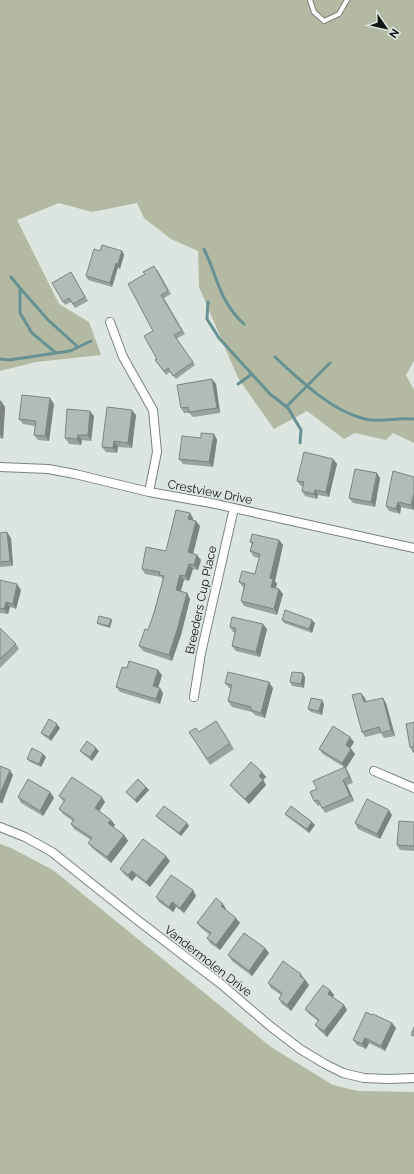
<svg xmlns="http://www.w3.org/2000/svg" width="414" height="1174" font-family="Raleway,sans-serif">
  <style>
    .green { fill: #b3b9a2 }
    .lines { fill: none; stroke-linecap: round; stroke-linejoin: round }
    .stream { stroke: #679192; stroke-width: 3 }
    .lane-casing { stroke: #7a837d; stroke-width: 6 }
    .street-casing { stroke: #7a837d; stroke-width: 10 }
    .lane { stroke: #fff; stroke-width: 4 }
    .street { stroke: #fff; stroke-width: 8 }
    .wall { fill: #98a29f }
    .shaded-wall { fill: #7c8482 }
    .building { fill: #b1bcb9; stroke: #7c8482 }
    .labels { text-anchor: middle; stroke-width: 3.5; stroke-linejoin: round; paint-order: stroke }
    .street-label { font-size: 12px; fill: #111412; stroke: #dce5df }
  </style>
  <rect width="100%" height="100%" fill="#dce5df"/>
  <!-- green -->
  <path class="green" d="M0,0H414V361L406,375L414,390V443L393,433L386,440L355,433L344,439L307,411L274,429L238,378L199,287L198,251L171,239L144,218L137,203L92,212L59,203L17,220L59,304L89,322L101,355L36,362L0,371Z
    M0,844L11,848L53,870L271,1047L333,1085L358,1091L414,1092V1174H0Z"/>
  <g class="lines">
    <!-- stream -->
    <path class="stream" d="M204,249C218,278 219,301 244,324
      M11,277L20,288V313L32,333L56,353L70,351L91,341
      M20,288L48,320L78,347
      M208,302L207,319L219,338L270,394L288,408L301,430L300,443
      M275,357C300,380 331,411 365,419C381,423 398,417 414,419
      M0,359L9,360L56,353
      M238,384L252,374
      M286,407L330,363"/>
    <defs>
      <path id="lane" d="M310,0L314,12L324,21L339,14L347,0"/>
      <path id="street" d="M110,322L123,357L153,410L157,452L149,492
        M0,467L48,469L75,474L149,492L211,503L414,548
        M194,697L201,653L234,508
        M374,771L414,788
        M0,827L25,837L52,852L136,919L221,984L270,1026L300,1049L325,1064L343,1073L364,1078L389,1079L414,1078"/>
    </defs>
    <!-- lane casing -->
    <use href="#lane" class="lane-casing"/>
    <!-- street casing -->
    <use href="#street" class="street-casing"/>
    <!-- lane -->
    <use href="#lane" class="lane"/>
    <!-- street -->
    <use href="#street" class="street"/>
  </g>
  <!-- wall -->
  <path class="wall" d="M100,251H122L124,255L120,269L118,267L112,287L88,280L86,276Z
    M157,269L171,294L164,298L185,334L176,339L195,365L176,379L170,372L166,375L155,360L157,359L153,331Z
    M73,275L88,301L75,308L71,302L65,305L63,302Z
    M212,379L216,384L220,413L193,417L189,413H184L181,408Z
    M0,401L5,407L3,439L0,438Z
    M54,404L49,441L38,440L34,435L35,426L23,424L19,419Z
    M136,415L132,448L118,447L117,453L106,452L102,447Z
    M94,416L91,441L82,440L81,445L69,444L65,438Z
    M214,434L217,440L213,467L183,464L179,459L201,438Z
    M333,459L337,464L329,497L318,495L317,499L305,496L302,491L303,486H301L297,481Z
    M414,477V510L401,507L400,514L389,511L386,506Z
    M380,478L375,507L353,503L349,498Z
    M193,518V520L200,526L193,554L201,560L198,570L193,569L189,581L184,580L181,592L187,593L190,599L181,635L172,661L143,651L139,646L148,630L154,613L163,580L161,577L145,574L142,569L166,551Z
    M0,533L11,538L13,566L0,567Z
    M279,540L283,545L275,581L277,584L276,588L283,594L277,615L244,606L241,601L244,588L243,587L239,582L255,574L259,558L254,557L250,551L252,544L250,542Z
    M0,580L21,590L16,609L10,607L8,614L0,613Z
    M111,619L112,620L110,628L99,625L97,623Z
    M282,620L315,623L312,633L284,623Z
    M230,627L267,629L260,657L236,651L232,646L235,632H233Z
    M0,628L16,644L19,649L0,668Z
    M127,668L162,675L158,688H160L163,693L160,704L120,692L116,687Z
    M305,677L304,688L292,686L290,682Z
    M225,683L273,688L265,718L255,715L252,712L232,707L228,701L231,689L229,688Z
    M365,698L366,702L383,698L386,703L395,736L384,738L381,733L365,737L362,732Z
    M324,704L322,715L311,712L308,709Z
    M216,721L234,749L210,765L189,732H199Z
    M414,722V753H413L410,747Z
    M60,728L51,741L44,736L41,733Z
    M354,742L350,748L355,754L346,768L348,772L353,783L347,785L354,801L325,813L320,805L318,806L314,801L317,789L344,767L323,754L319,749Z
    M80,751H99L92,761L83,754Z
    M43,754L46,757L41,767L30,762L27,759Z
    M262,772L266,777L263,780L266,785L249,804L234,790L230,785Z
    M146,787L149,790L137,803L126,792Z
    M50,792L54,798L43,816L21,803L18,797Z
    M59,796L105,802L99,811L111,820L115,825L113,827L124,835L128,841L111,863L92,848L88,843L91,840L74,829L71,824L73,821L63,814L59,809L64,802Z
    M285,814L315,825L309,833L288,817Z
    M392,815L380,839L358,829L355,823Z
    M156,816L189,826L181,836L159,819Z
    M414,822V851L400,850L397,845Z
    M170,861L150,887L136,876L132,881L124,874L120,869Z
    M193,890L196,896L184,913L176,907L173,912L159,902L156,897Z
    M223,904L226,909V910L240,923L220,950L211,944L207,938L210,935L201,928L197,923Z
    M265,948L269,953L252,976L232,961L228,955Z
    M301,974L309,985L291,1011L282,1004L279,999L281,995L271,988L268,983Z
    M330,990L334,995L333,997L344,1005L347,1010L327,1037L319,1030L315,1025L318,1021L309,1014L305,1009Z
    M372,1015L392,1023L396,1028L385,1051L369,1043L366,1049L357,1045L353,1040Z"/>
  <!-- shaded-wall -->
  <path class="shaded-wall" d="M122,251L124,255L120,269L118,267L112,287L110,283L116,263Z
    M212,379L216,384L220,413L217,408Z
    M50,398L54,404L49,441L45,436Z
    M1,401L5,407L3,439L0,434Z
    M132,410L136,415L132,448L128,443Z
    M90,411L94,416L91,441L88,435Z
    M214,434L217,440L213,467L209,462Z
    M78,435L82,440L81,445L77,439Z
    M114,441L118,447L117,453L113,448Z
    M333,459L337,464L329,497L326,492Z
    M377,473L380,478L375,507L371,502Z
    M315,490L318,495L317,499L314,494Z
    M414,493V510L411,505Z
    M398,502L401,507L400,514L396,509Z
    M190,513L193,518L192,524L188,519Z
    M196,521L200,526L192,558L188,552Z
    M7,532L11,538L13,566L10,561Z
    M279,540L283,545L275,581L277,584L274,592L271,587L270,578Z
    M197,555L201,560L198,570L194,565Z
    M189,564L193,569L189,581L185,576Z
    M180,575L184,580L179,595L176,590Z
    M17,584L21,590L16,609L13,604Z
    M279,589L283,594L277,615L274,609Z
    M187,593L190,599L181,635L172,661L169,655Z
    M6,602L10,607L8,614L4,609Z
    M111,619L112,620L110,628L109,626Z
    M312,620L315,623L312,633L309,629Z
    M263,624L267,629L260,657L256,652Z
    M158,670L162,675L157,691L153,686Z
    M303,673L305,677L304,688L301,684Z
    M269,682L273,688L265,718L261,713Z
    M160,688L163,693L160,704L156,699Z
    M361,693L365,698L367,708L364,702Z
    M383,698L386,703L395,736L391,730Z
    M322,700L324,704L322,715L319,711Z
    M57,724L60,728L51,741L49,737Z
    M350,737L354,742L349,750L346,745Z
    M96,748L99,751L92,761L90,757Z
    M351,749L355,754L346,768L348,772L353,783L349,777L345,768L342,763Z
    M43,754L46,757L41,767L39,764Z
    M10,770L13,775L2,804L0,802V794Z
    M262,772L266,777L263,780L266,785L249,804L245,799L259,776Z
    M343,780L347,785L354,801L350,796Z
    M146,787L149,790L137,803L135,800Z
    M50,792L54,798L43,816L40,811Z
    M102,797L105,802L98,813L95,808Z
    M389,810L392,815L380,839L377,834Z
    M111,820L115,825L112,829L108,823Z
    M312,822L315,825L309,833L307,829Z
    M187,823L189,826L181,836L179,833Z
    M124,835L128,841L111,863L107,857Z
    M166,856L170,861L150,887L146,882Z
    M132,871L136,876L132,881L128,875Z
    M193,890L196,896L184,913L180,908Z
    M172,902L176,907L173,912L169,907Z
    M223,904L226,909L224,912L221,906Z
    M236,918L240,923L220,950L216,945Z
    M265,948L269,953L252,976L249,971Z
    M305,980L309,985L291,1011L287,1005Z
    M330,990L334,995L332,999L328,994Z
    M344,1005L347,1010L327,1037L324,1031Z
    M392,1023L396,1028L385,1051L381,1046Z
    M365,1038L369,1043L366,1049L362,1044Z"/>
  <!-- building -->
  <path class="building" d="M102,245L122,251L117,266L116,263L110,283L86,276L94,249L100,251Z
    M154,266L168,291L161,295L182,331L174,335L193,362L173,376L168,368L164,371L155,360L157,359L144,336L153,331L128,284L145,274L143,272Z
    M71,272L85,297L73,304L69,298L63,302L52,283Z
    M212,379L217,408L189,412L188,407L181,408L177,385Z
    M22,395L50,398L45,436L34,435L36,421L19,419Z
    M0,401H1L0,428Z
    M107,407L132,410L128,443L114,441L113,448L102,447Z
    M67,409L90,411L88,435H78L77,439L65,438Z
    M201,433L214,434L209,462L179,459L182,436L201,438Z
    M304,452L333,459L326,492L315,490L314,494L302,491L304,482L297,481Z
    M355,469L377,473L371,502L349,498Z
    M393,471L414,477V493L411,505L398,502L396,509L386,506Z
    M176,510L190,513L188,519L196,521L188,552L197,555L194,565L189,564L185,576L180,575L176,590L187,593L177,630L169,655L139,646L145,629L148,630L154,613L164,576L159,575L160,572L142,569L146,547L166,551Z
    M7,532L10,561L0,562V533Z
    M252,534L279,540L270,578L273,579L271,587L279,589L274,609L241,601L245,584L239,582L242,571L255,574L260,554L250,551L253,542H250Z
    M0,580L17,584L13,604L6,602L4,609L0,608Z
    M285,610L312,620L309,629L282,620Z
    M99,616L111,619L109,626L97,623Z
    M232,617L263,624L256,652L232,646L236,628L230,627Z
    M0,628L16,644L0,659Z
    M129,661L158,670L153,686L160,688L156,699L116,687L122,667L127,668Z
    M228,672L269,682L261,713L251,710V707L228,701L232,685L225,683Z
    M292,672L303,673L301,684L290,682Z
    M361,693L364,702L383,698L391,730L381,733L379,727L362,732L352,695Z
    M311,698L322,700L319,711L308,709Z
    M49,719L57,724L49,737L41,733Z
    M216,721L230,743L207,759L189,732L196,728L199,732Z
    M414,722V747H410L406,724Z
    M333,726L350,737L346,745L351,749L342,763L319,749Z
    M87,741L96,748L90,757L80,751Z
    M32,748L43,754L39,764L27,759Z
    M251,762L262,772L259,776L263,780L245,799L230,785Z
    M0,766L10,770L0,794Z
    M345,767L349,777L343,780L350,796L322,808L318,800L314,801L310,792L317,789L313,781Z
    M72,777L102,797L95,808L111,820L108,823L124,835L107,857L88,843L92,838L71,824L74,819L59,809L65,800L59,796Z
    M28,779L50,792L40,811L18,797Z
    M138,779L146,787L135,800L126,792Z
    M367,799L389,810L377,834L355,823Z
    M164,806L187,823L179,833L156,816Z
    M291,806L312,822L307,829L285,814Z
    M399,821L414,822V846L397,845Z
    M143,839L166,856L146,882L132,871L128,875L120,869Z
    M171,875L193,890L180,908L172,902L169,907L156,897Z
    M216,898L223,904L221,906L236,918L216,945L207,938L211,933L197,923Z
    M244,933L265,948L249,971L228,955Z
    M283,961L301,974L300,976L305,980L287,1005L279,999L282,993L268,983Z
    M323,985L330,990L328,994L344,1005L324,1031L315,1025L319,1020L305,1009Z
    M366,1012L372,1015L373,1014L392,1023L381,1046L365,1038L362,1044L353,1040Z
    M414,1027V1036L411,1035Z"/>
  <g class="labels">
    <!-- street labels -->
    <g class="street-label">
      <text transform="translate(210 492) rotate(11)" y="4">Crestview Drive</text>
      <text transform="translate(201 600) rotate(-78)" y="4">Breeders Cup Place</text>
      <text transform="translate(208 961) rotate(38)" y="4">Vandermolen Drive</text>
    </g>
  </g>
  <!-- north arrow -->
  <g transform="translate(386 28) rotate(124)" stroke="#dce5df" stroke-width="3" paint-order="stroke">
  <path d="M0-3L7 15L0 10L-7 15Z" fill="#111412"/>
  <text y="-6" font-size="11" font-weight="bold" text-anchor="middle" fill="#111412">N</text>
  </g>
</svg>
